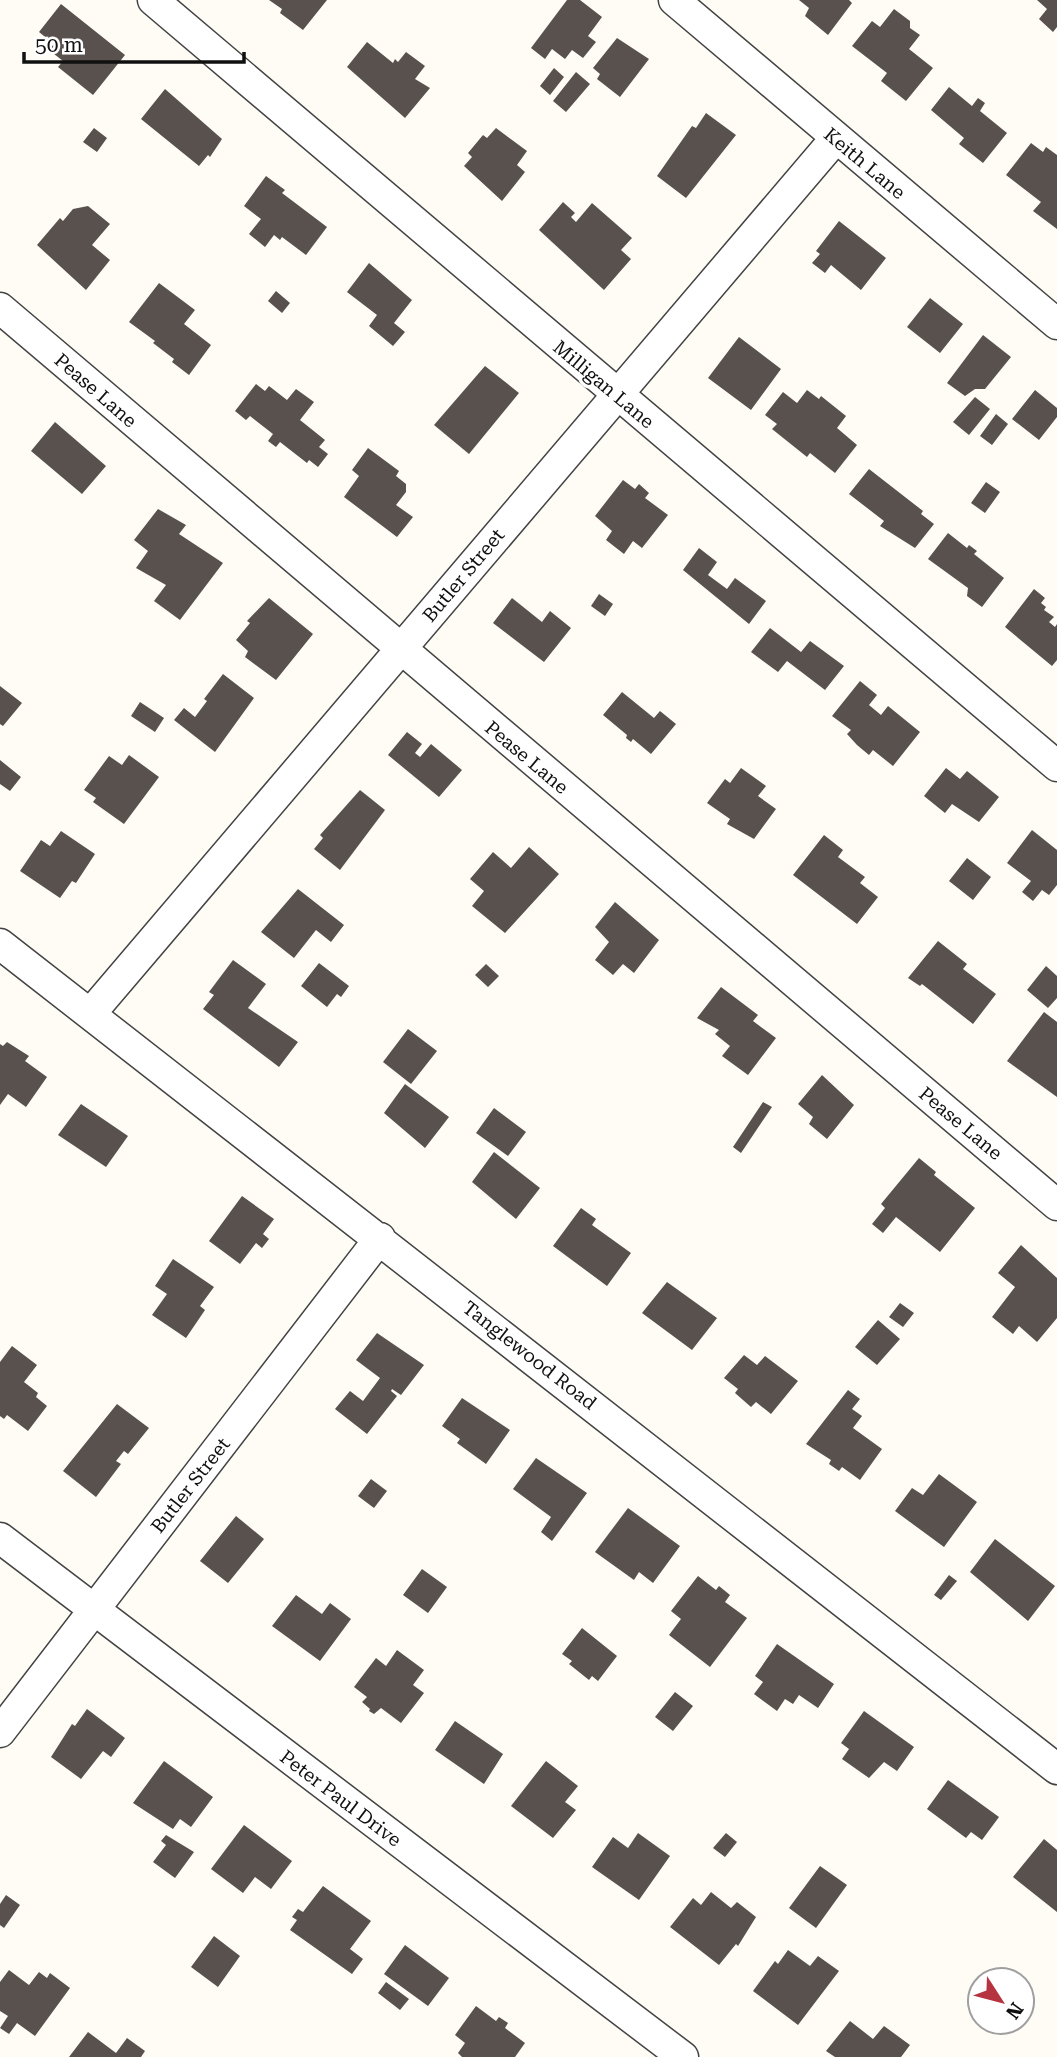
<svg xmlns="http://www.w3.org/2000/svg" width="1057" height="2057" font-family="'Roboto Serif',serif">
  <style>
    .building { fill: #58514e }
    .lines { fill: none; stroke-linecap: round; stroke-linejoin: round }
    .street-casing { stroke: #434343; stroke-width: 33 }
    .street { stroke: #fff; stroke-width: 30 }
    .labels { text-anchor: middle; stroke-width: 7; stroke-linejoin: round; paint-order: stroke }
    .street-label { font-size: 19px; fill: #101010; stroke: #fff }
  </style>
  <rect width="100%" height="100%" fill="#fefcf5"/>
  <!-- building -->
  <path class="building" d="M269,0H327L303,30L280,13L282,9Z
    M567,0H580L602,17L588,36L596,42L583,58L572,50L565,59L552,49L545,59L531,48Z
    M799,0H849L852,3L828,35L805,16L809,8Z
    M1037,0H1057V27L1053,32L1039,19L1047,9Z
    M61,4L125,55L93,95L58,67L63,61L49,50L54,44L39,32Z
    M894,9L910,21V28L920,35L909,49L933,68L906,101L881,81L887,73L852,46L872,21L880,27Z
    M617,38L649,59L620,97L597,79L600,74L593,68Z
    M367,42L393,63L395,59L398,62L406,52L425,66L415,79L430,88L405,118L347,67Z
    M554,68L564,77L550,95L540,86Z
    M576,72L590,84L566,112L553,101Z
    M949,87L972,106L978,98L985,103L980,111L1007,133L983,163L959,144L964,138L931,110Z
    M165,89L222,139L210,157L208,155L199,166L141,119Z
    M706,113L736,135L686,198L657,176L692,126L696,128Z
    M94,128L107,138L97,152L83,142Z
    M496,128L527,151L517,165L525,172L502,201L464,166L472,157L468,153L483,135L487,138Z
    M1031,143L1043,152L1046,147L1057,155V229L1033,211L1041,202L1006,175Z
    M266,176L285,190L282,193L327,227L306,255L282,237L280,240L274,235L265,247L249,234L261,219L244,206Z
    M563,202L575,213L571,217L576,222L592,203L632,238L621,250L631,259L604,290L539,230Z
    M88,206L110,224L92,245L110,260L86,290L37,245L60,218L63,221L73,209Z
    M839,221L886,258L861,290L831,265L825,273L812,263L820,254L816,251Z
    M369,263L412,300L394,323L405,332L393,346L369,326L377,315L347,292Z
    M159,283L195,310L184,324L211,345L189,375L172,362L174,359L153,343L155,341L129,322Z
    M276,291L290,303L282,313L268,301Z
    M930,298L963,324L940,353L907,327Z
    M983,335L1011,357L985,389H975L965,396L947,383Z
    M739,337L781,369L751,410L708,378Z
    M485,366L519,393L469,454L434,425Z
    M256,384L265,391L269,386L287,400L296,389L314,402L300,420L325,440L319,447L328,454L318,467L309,460L307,463L280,442L276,447L268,441L273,434L250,416L246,420L235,411Z
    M807,390L819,399L821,396L846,416L837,428L857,445L835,473L810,453L807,457L772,429L777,424L765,415L783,392L797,403Z
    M1035,390L1057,408V417L1039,440L1012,419Z
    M975,397L990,409L969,435L953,422Z
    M996,414L1008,424L992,445L980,436Z
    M55,422L106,466L82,494L31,451Z
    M368,448L399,471L396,476L406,484V492L396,505L413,517L397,537L344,497L359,476L352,470Z
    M869,469L923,511L921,514L934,524L915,548L880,526L884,521L849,494Z
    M623,480L635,489L639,484L649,493L645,498L668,515L642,548L633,541L624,554L606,540L612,531L595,516Z
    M986,482L1000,492L985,513L971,503Z
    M158,509L186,525L179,534L223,563L180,620L154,601L166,585L136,568L148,551L134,540Z
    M948,533L967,548L969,545L977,551L974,554L1004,578L982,607L967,596L968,588L928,559Z
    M699,548L717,562L708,575L727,589L735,578L766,601L749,624L683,570Z
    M1034,589L1045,598L1041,603L1046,607L1044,610L1054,617L1049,622L1055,627L1057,624V660L1052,666L1005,627Z
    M599,594L613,604L605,616L591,606Z
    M269,598L313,634L276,680L245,657L248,651L236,640L250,623L247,621Z
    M512,598L542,622L550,611L571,628L544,662L493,623Z
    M770,628L801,652L810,641L844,666L825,690L787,661L778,672L751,652Z
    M223,674L254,698L215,752L174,720L184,708L195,717L207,701L204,699Z
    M860,681L877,695L869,705L881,715L888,706L920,732L893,766L873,750L869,755L857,745L847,734L851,730L832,716Z
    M0,686L22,703L3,726L0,724Z
    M622,692L654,718L660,711L676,724L651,754L633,739L631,742L626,738L627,735L603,715Z
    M140,702L164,718L155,732L131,716Z
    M407,732L422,744L415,753L420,757L431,744L462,770L439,797L388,755Z
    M129,755L159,777L124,824L93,802L96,798L84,790L109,756L122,765Z
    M0,760L21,777L10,791L0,784Z
    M741,768L766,786L758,796L776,809L754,839L727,824L730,819L707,803L725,779L730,783Z
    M946,768L960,779L967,771L999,797L979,822L952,804L945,813L924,796Z
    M360,790L385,810L340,870L314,849L323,838L320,835Z
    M1032,830L1057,850V885L1049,895L1042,890L1033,901L1022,892L1031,881L1007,863Z
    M61,831L95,854L76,883L72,881L60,898L20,871L41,840L50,846Z
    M824,835L843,850L838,857L865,877L860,883L878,897L857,924L793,875Z
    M529,847L559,874L505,933L472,906L484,891L470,879L493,852L511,868Z
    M967,858L991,877L973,900L949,881Z
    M298,889L344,925L331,942L316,930L294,958L261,932Z
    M615,902L659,940L634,973L623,964L613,975L595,960L609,942L595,927Z
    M938,941L967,964L963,969L996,994L973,1024L922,984L920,986L908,978Z
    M233,960L266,984L248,1008L298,1042L279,1067L203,1009L214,995L209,992Z
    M319,963L349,986L341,997L337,994L327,1007L301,986Z
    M486,964L499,976L488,987L475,975Z
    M1046,966L1057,976V998L1048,1008L1027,990Z
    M721,987L758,1015L753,1021L776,1038L748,1075L722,1056L730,1046L715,1034L719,1030L697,1018Z
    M1044,1012L1057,1022V1097L1007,1061Z
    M408,1029L437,1051L411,1084L383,1062Z
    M7,1042L29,1056L25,1061L47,1077L26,1107L8,1094L0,1105V1044L3,1046Z
    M822,1075L854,1105L827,1139L809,1124L813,1117L798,1104Z
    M405,1084L449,1117L425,1148L384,1113Z
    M763,1102L772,1107L741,1153L733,1147Z
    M81,1104L128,1136L106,1167L58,1135Z
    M494,1108L526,1132L508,1156L476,1133Z
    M494,1152L540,1188L516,1219L472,1182Z
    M919,1158L936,1172L934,1175L975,1208L940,1252L896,1217L883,1233L872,1224L885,1208L881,1204Z
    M242,1196L274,1219L263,1234L269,1239L262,1248L256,1243L240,1264L209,1241Z
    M581,1208L596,1219L592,1225L631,1253L607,1286L553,1246Z
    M1021,1245L1057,1278V1318L1037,1342L1019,1326L1013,1334L992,1317L1015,1287L998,1273Z
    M173,1259L214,1287L200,1306L205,1310L186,1338L152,1315L167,1294L155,1286Z
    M667,1282L717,1318L692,1350L642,1313Z
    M900,1303L914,1313L903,1327L889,1317Z
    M878,1320L900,1339L877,1365L855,1347Z
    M377,1333L424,1365L401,1395L392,1389L391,1391L397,1396L367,1434L335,1409L350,1391L363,1401L380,1378L356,1360Z
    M12,1346L37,1365L24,1382L38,1393L36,1397L47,1406L28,1431L7,1415L4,1419L0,1416V1362Z
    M744,1355L757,1365L765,1356L798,1381L771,1414L756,1402L751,1407L735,1393L738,1389L724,1378Z
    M848,1390L860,1399L852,1409L862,1416L853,1428L882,1449L860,1480L842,1467L839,1471L829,1464L831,1460L806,1444Z
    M462,1398L510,1430L486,1464L457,1443L460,1439L442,1426Z
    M117,1404L149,1428L128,1454L124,1451L116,1461L121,1464L96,1497L63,1471Z
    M536,1458L587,1493L552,1541L541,1532L551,1517L513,1489Z
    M939,1474L977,1502L944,1547L895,1511L912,1488L923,1495Z
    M371,1479L387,1491L374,1508L358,1496Z
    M628,1508L680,1546L653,1583L639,1572L634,1580L595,1552Z
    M236,1516L264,1539L228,1583L200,1561Z
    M995,1539L1055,1586L1028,1621L970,1572Z
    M422,1569L447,1587L428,1613L403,1595Z
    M949,1575L957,1581L941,1600L934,1595Z
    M698,1576L716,1590L719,1586L730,1595L725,1602L747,1618L710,1667L669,1635L681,1619L671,1611Z
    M296,1595L322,1614L330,1603L351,1619L320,1661L272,1626Z
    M582,1628L617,1656L598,1681L592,1676L589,1680L569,1664L572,1661L562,1654Z
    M777,1644L834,1684L818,1708L799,1695L793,1704L785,1699L777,1711L754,1694L763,1682L755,1676Z
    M397,1650L424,1670L413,1685L424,1693L401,1723L381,1708L374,1714L369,1711L370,1709L362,1702L367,1697L354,1687L376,1658L386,1666Z
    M675,1692L693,1706L673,1731L655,1717Z
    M87,1709L125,1738L111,1757L103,1751L81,1779L51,1757L72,1724L75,1726Z
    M864,1711L914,1747L897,1771L884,1762L869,1778L842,1759L849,1749L841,1743Z
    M455,1721L503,1754L484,1784L435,1750Z
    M164,1761L213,1797L191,1827L180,1819L173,1829L133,1803Z
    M546,1761L578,1786L565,1802L576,1810L553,1838L511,1806Z
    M948,1780L999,1817L982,1840L971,1832L966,1838L927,1809Z
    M244,1825L292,1861L271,1889L255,1877L243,1893L211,1869Z
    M638,1833L670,1856L639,1900L592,1867L613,1837L628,1848Z
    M726,1833L737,1842L725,1857L713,1848Z
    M166,1835L194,1852L175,1878L153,1862L166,1845L161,1841Z
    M1044,1839L1057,1850V1912L1013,1877Z
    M820,1866L847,1885L816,1928L789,1908Z
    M323,1886L371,1921L350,1949L363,1959L352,1974L290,1930L297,1920L292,1917L298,1909L303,1912Z
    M711,1892L731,1908L737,1902L756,1917L738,1946L736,1944L719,1965L670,1927L693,1898L701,1905Z
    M6,1895L20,1905L4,1928L0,1925V1904Z
    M214,1936L240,1956L218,1987L191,1967Z
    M405,1945L449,1978L428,2006L384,1974Z
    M788,1950L810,1966L818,1956L839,1971L798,2025L753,1991L775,1961L778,1964Z
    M9,1970L29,1985L39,1972L47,1978L50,1973L70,1988L35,2036L17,2023L9,2034L0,2028L8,2016L0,2011V1982Z
    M386,1982L409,1999L400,2010L378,1993Z
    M476,2006L496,2021L499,2017L508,2023L505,2028L525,2043L515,2057H462L458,2053L465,2043L455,2035Z
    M850,2021L873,2039L884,2026L910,2045L901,2057H835L826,2051Z
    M88,2032L116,2053L127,2038L145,2051L141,2057H69Z"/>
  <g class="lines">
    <defs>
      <path id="street" d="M153,0L1057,766
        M674,0L1057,324
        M0,308L1057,1205
        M0,944L1057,1769
        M91,1013L836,138
        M0,1538L683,2057
        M0,1732L380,1238"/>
    </defs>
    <!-- street casing -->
    <use href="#street" class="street-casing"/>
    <!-- street -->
    <use href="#street" class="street"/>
  </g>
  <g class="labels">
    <!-- street labels -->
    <g class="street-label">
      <text transform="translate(865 163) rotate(40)" y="7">Keith Lane</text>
      <text transform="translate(604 384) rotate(40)" y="7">Milligan Lane</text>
      <text transform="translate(96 390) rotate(41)" y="7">Pease Lane</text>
      <text transform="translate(463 575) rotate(-50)" y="7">Butler Street</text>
      <text transform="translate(527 757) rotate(40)" y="7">Pease Lane</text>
      <text transform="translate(961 1123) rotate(40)" y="7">Pease Lane</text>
      <text transform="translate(530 1355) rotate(38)" y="7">Tanglewood Road</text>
      <text transform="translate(190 1485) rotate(-52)" y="7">Butler Street</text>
      <text transform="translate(341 1798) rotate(37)" y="7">Peter Paul Drive</text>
    </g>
  </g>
  <!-- north arrow -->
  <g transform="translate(1001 2001) rotate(126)"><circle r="33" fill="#ffffff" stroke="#9f9f9f" stroke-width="2"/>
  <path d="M0-5L12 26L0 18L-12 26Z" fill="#b63340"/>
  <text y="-10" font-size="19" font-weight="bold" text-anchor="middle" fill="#101010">N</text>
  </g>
  <!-- scale -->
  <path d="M24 52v10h220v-10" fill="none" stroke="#101010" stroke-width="3.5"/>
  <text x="35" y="52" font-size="21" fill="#101010" stroke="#ffffff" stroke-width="5" paint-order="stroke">50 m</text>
</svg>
